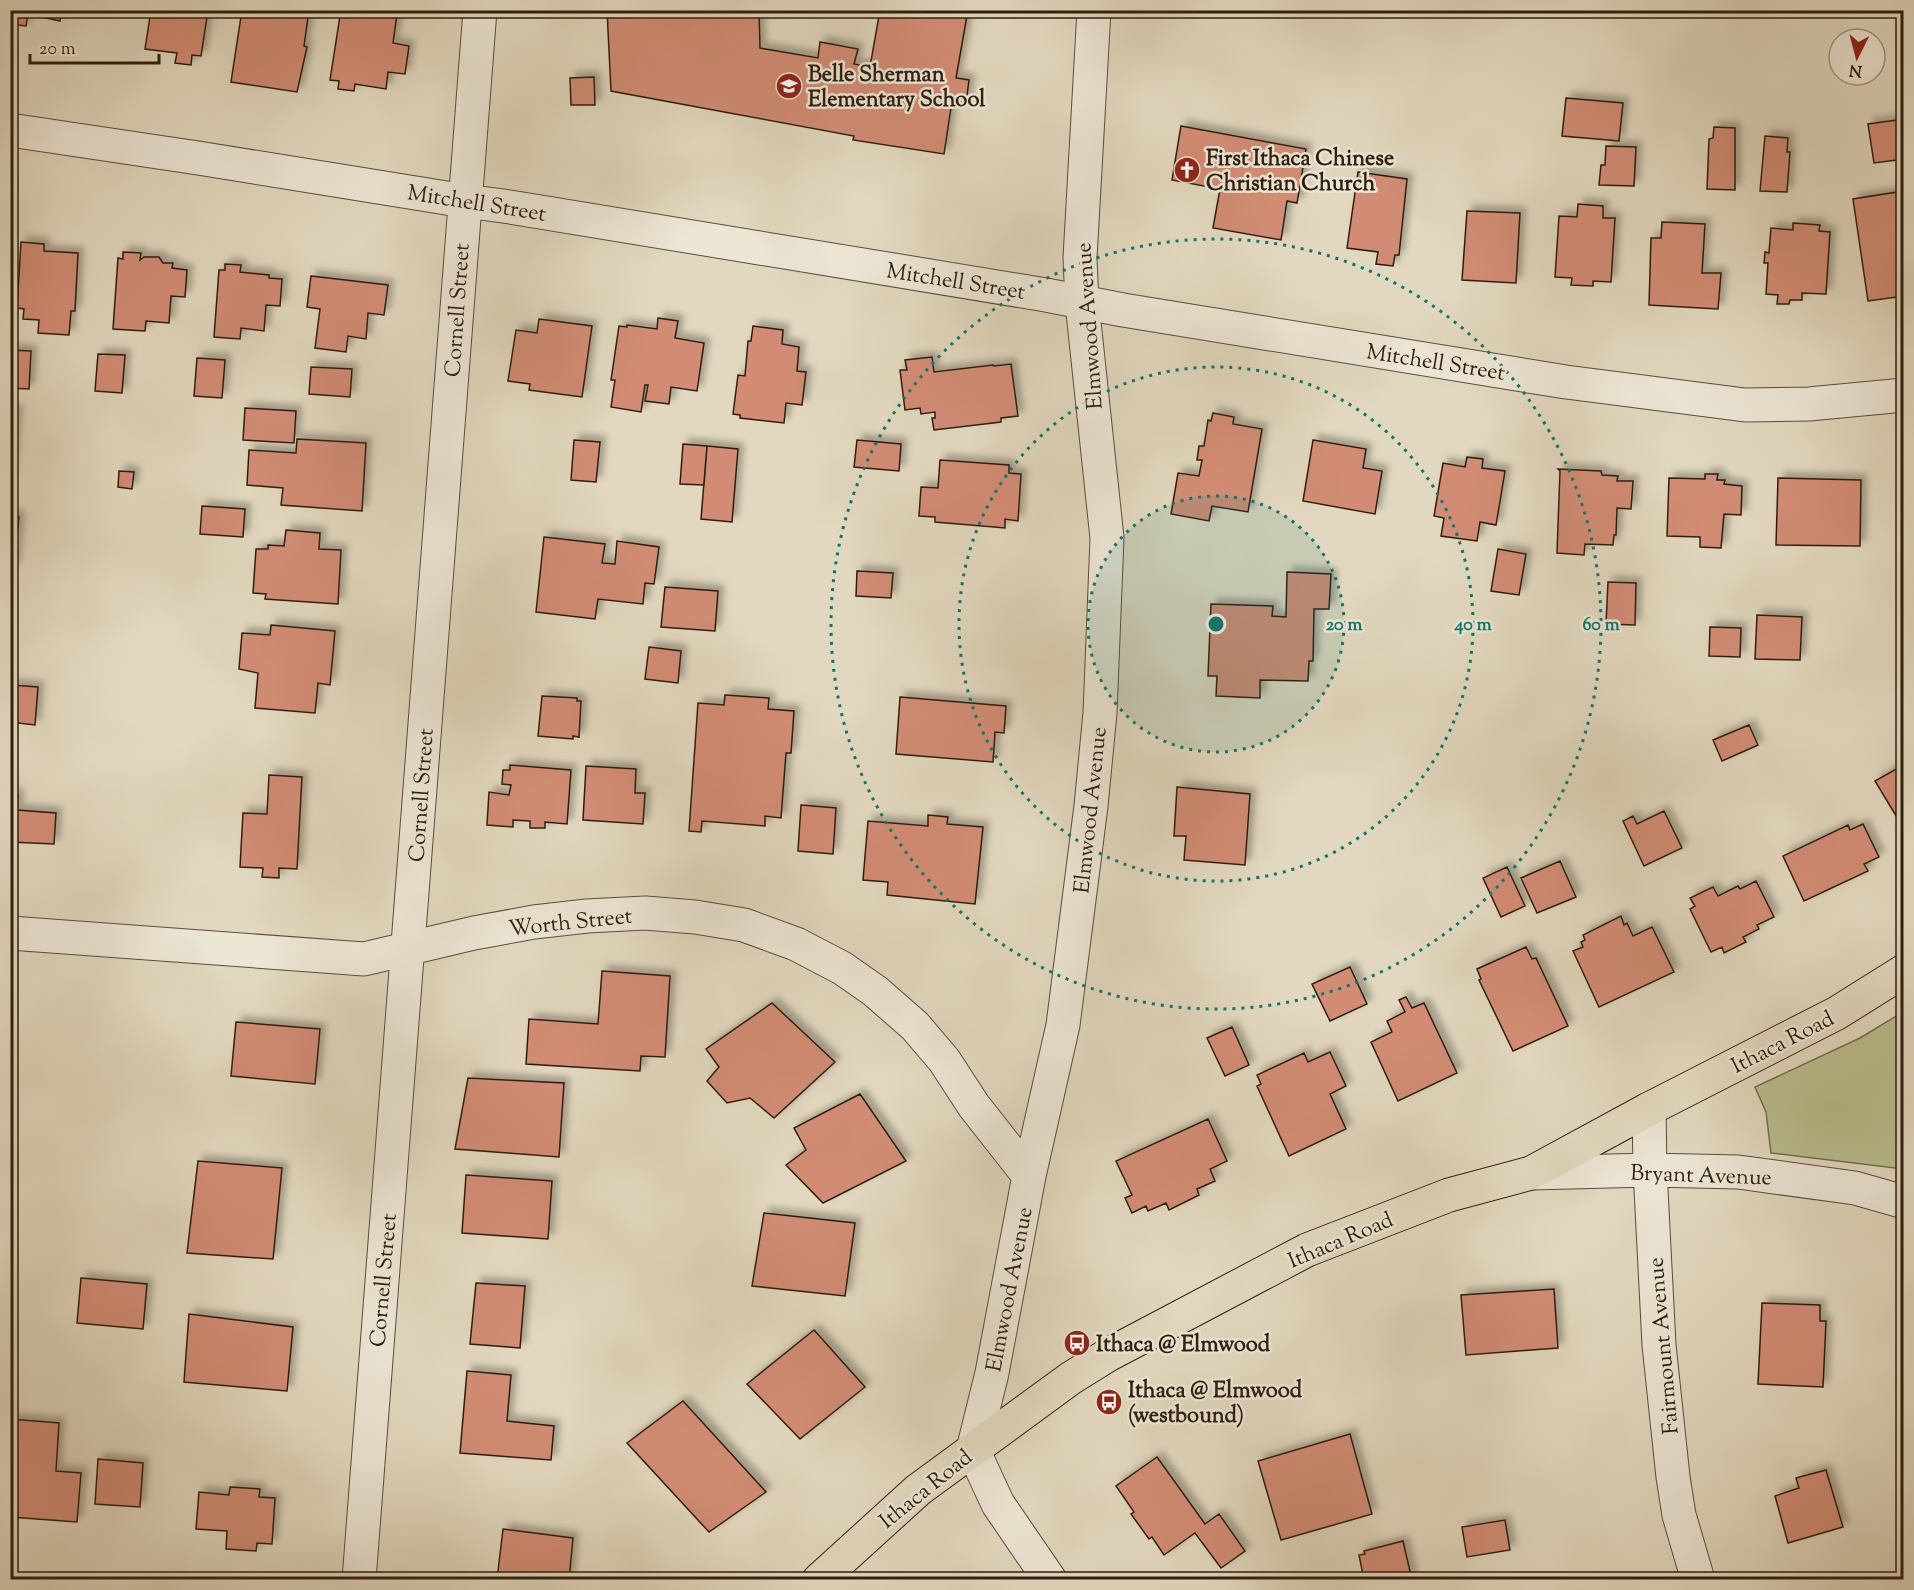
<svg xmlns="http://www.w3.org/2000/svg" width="1914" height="1590" font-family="'Sorts Mill Goudy',serif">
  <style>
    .green { fill: #b9bd8e; stroke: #746d4f; stroke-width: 1.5 }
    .building { fill: #d28c75; stroke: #2e1d10; stroke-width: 1.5; filter: url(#shadow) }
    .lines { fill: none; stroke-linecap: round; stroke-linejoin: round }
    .minor-casing { stroke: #5b4c3c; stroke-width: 35 }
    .tertiary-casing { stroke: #5b4c3c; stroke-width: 35 }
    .primary-casing { stroke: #2e1d10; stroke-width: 35 }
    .minor { stroke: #ece6d5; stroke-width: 33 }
    .tertiary { stroke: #ece6d5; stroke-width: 33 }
    .primary { stroke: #e2d8bf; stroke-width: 33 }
    .ring { fill: none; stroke: #0f766e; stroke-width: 3; stroke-dasharray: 3 6 }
    .labels { text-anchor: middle; stroke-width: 5; stroke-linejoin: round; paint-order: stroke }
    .poi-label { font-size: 22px; font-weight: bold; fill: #2e1d10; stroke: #ece6d5; text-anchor: start }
    .street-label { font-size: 22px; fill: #2e1d10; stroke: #ece6d5 }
    .centre { fill: #0f766e; stroke: #ece6d5; stroke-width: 3 }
    .ring-label { font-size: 18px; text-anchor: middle; font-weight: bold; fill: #0f766e; stroke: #ece6d5; stroke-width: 5; stroke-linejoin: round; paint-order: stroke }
  </style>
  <defs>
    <filter id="shadow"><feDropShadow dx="5.5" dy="-5.5" stdDeviation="3" flood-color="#0004"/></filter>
  </defs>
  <rect width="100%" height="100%" fill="#e2d8bf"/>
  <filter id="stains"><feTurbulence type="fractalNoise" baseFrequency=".00333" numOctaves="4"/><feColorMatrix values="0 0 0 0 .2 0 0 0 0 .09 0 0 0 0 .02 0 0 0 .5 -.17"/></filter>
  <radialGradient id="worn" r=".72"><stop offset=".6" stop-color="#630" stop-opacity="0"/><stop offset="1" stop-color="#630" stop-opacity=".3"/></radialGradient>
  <!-- green -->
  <path class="green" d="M1903,1012V1169L1771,1153L1766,1112L1755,1087L1860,1038Z"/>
  <!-- building -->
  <path class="building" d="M10,10H62L60,21L28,14L26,26L10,24Z
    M151,10H208L201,56L192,55L191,65L175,63L177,53L145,49Z
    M242,10H268L308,17L304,46L307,47L297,92L231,82Z
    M349,10H377L397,14L393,43L409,46L405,74L388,72L386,89L355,84L354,91L338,89L339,81L330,80L340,16L347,18Z
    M607,10H759L760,48L818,58L820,42L858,49L854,64L870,67L880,10H968L956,78L969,80L966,103L952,101L944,154L853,140L854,136L611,91Z
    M594,77L595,105H571L570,78Z
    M1566,98L1623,103L1619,141L1562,136Z
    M1904,119V159L1874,163L1868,124Z
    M1181,126L1306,149L1297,203L1287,201L1281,240L1213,228L1220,189L1172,180Z
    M1714,127L1735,128V190L1707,189L1709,139L1713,138Z
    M1765,136L1788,138L1787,152H1790L1787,192L1760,191Z
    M1606,146L1636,147L1634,186L1599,185L1601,165H1605Z
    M1358,172L1407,179L1399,255H1395L1393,266L1376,264L1378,252L1347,248Z
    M1904,191V296L1868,301L1853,199Z
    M1578,204L1603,206V218H1615L1611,282L1593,281V286L1571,285L1572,278L1555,277L1559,216L1577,217Z
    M1467,211L1520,213L1516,283L1462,280Z
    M1662,222L1705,224L1702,273H1721L1718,309L1649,305L1651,238H1661Z
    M1793,223L1820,225L1819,231L1830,232L1826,294L1802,293V300H1790L1789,304H1777L1778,295L1766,294L1768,263H1764L1765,252L1769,253L1771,228L1793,230Z
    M21,242L44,244V251L78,253L75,311H71L69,335L38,333L39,320L23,319L24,309L17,308Z
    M123,252L141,253L140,260L144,257H159L163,263H173L172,268L187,270L185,297L171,296L169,323L146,321L145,331L113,329L118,258L123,259Z
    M225,264L241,265L240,272L269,275V278L282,279L280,306L266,305L264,331L241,328L240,339L214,337L219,270H225Z
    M311,276L388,285L384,315L368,313L366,339L348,336L346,352L315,348L320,309L307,307Z
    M658,318L678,321L675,338L704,343L697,391L671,387L669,404L645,401L648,385H645L641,412L611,407L615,380H611L619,326L627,327V325L657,329Z
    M539,319L592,326L582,397L529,390L530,384L508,381L516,330L537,333Z
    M753,326L783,330L782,344L799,347L797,371L806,372L802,405L786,403L784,423L740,418V415L733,414L738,375L745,376L748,341H751Z
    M10,350L31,351L29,389L10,388Z
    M98,354L125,355L122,393L95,391Z
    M932,357L934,372L993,365L994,366L1011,364L1018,416L1001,418V422L934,430L932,418H935V412L921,414L920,408L905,410L900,370H907L905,360Z
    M197,358L225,360L222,398L194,396Z
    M311,367L352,369L350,397L309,394Z
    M245,408L296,411L294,443L243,440Z
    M10,410H17L11,475H10Z
    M1213,413L1234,417L1233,424L1262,429L1248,512L1212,506L1209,521L1171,514L1178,473L1199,476L1202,460H1197L1199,446H1204L1208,420L1211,421Z
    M297,439L366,443L362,511L281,505L283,488L247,485L249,450L296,453Z
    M574,440L600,442L596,482L571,480Z
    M857,440L901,444L899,471L854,467Z
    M1313,440L1366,449L1363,468L1382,471L1375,514L1303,501Z
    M683,444L707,446L704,485L680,484Z
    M707,446L738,449L732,522L701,519Z
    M1467,457L1483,459L1482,468L1505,471L1496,525L1480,522L1477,541L1441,536L1444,518L1434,516L1443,463L1465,467Z
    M940,460L1009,465V473L1021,474L1018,521L1005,519V528L935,522V517L919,516L921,487L938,488Z
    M1558,469L1601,471L1602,475L1618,476L1617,481H1633L1631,509L1617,508L1616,535H1614L1613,545L1585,544L1584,555L1557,553L1560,471Z
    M119,471L134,472L132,489L118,487Z
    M1705,474H1718L1717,480H1725L1724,484L1742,486L1741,515L1724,514L1721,548L1700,547V537L1667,536L1669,478L1705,479Z
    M1778,478L1861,480L1860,546L1776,545Z
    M202,506L245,509L243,537L200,534Z
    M10,516L19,517L14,569H10Z
    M286,530L320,533L319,549L341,550L338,604L265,599L266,594L253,593L256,549H268V545L284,546Z
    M544,537L605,544L602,563L615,564L617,541L659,547L654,584L645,583L643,604L598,599L595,619L536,612Z
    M1498,549L1526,554L1519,595L1491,591Z
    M857,571L893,573L891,598L856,596Z
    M1287,572L1331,574L1329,609H1314L1313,661H1309L1308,681L1260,680V698L1216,696L1217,676H1208L1211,604L1273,606L1272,616L1286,617Z
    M1608,582L1636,583L1635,625L1606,624Z
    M665,587L718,591L715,631L661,627Z
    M1757,615L1802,617L1800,660L1755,659Z
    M271,625L335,631L330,685L318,683L315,713L255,708L258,673L239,669L242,633L270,635Z
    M1710,627L1741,628L1740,657L1709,656Z
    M649,647L681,651L678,683L645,679Z
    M10,685L38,687L35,725L10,722Z
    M725,695L769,698L768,709L794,711L791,753H786L781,818L765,816V826L702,821L701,832L689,831L698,703L724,705Z
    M542,696L577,698V701H581L579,737L573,736V739L538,736Z
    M900,697L1006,706L1004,733L995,732L993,762L896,754Z
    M1749,725L1758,745L1722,761L1713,740Z
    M510,765L571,770L567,824L545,822V828H530V821L513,820V827L487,825L489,792L509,795L511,785L502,784L503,770H510Z
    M586,766L636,769L635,793H645L643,824L583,820Z
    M1898,768L1904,777V829L1875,781Z
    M269,775L302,777L297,869L279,868V878L262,877L263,868L240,867L243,813L267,814Z
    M1177,787L1250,794L1245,865L1184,860L1186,836H1174Z
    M10,790L11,794L18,795L17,810L56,813L54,844L10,842Z
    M801,805L836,808L833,854L798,851Z
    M1664,811L1682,848L1644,866L1623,821L1633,816L1637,824Z
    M928,815L948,817L947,824L983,827L975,904L887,895L888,882L863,880L868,821L928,826Z
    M1863,824L1879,857L1864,864L1868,871L1804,901L1783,856L1848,825L1850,830Z
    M1560,861L1576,897L1537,913L1521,878Z
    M1507,867L1525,906L1501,917L1483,878Z
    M1756,881L1774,917L1757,925L1759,929L1743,937L1746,942L1724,953L1722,947L1711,952L1690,909L1695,906L1690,898L1713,887L1718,896L1738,886L1740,889Z
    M1621,916L1624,925L1627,923L1633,936L1652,927L1674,972L1599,1007L1573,951L1583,947L1581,942L1585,940L1583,935Z
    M1526,947L1532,959L1536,958L1568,1026L1513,1051L1479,980L1481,979L1477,969Z
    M1350,967L1367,1004L1330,1021L1312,984Z
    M602,971L670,976L665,1057L641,1056L640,1071L526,1064L529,1019L598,1024Z
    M1406,997L1412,1008L1424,1003L1457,1073L1398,1101L1371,1042L1392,1032L1387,1021L1405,1012L1399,1000Z
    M772,1003L835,1062L774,1118L750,1098L727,1103L707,1081L719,1067L706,1049Z
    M236,1022L320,1029L315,1084L231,1076Z
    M1232,1027L1249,1065L1225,1076L1207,1038Z
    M1330,1052L1346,1086L1330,1094L1346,1129L1289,1156L1257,1086L1261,1084L1257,1075L1304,1053L1308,1062Z
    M468,1078L564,1083L559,1157L455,1149Z
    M860,1094L906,1161L823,1203L786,1165L806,1150L794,1128Z
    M1208,1119L1227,1161L1210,1169L1215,1181L1197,1189L1199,1195L1169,1210L1166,1203L1148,1211L1146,1206L1132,1213L1125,1198L1132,1195L1116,1161Z
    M198,1161L282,1168L273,1259L187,1253Z
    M466,1175L552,1181L548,1239L462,1233Z
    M764,1213L855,1223L845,1296L752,1286Z
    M81,1278L147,1284L143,1329L77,1323Z
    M476,1283L525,1286L520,1348L470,1344Z
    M1554,1289L1558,1348L1466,1355L1461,1295Z
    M1762,1303L1820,1305V1321H1826L1823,1387L1758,1384Z
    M189,1314L293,1327L287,1391L184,1382Z
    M814,1330L865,1387L800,1439L747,1384Z
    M467,1371L511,1375L507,1421L554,1426L551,1460L460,1453Z
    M683,1401L766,1492L709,1532L627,1443Z
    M10,1419L59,1423L56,1471L81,1473L77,1522L10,1517Z
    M1350,1434L1372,1514L1281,1540L1258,1461Z
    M1157,1457L1205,1524L1219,1514L1245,1551L1221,1568L1195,1533L1164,1555L1152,1537L1149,1539L1131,1514L1134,1512L1116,1486Z
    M98,1459L143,1463L140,1507L95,1504Z
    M1826,1470L1843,1527L1788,1543L1775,1496L1799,1488L1796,1478Z
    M230,1487L260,1489L259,1497L275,1498L272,1544L257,1543L256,1551L226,1549L227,1531L196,1529L199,1492L229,1495Z
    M1505,1520L1510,1550L1467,1557L1462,1527Z
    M503,1529L573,1538L569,1580H497Z
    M1403,1541L1412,1580H1364L1359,1555L1365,1554L1364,1551Z"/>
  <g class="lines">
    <defs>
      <path id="minor" d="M10,933L364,959L474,933L534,922L587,916L645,913L695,917L744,925L796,944L842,968L875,991L915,1026L944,1060L974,1106L1029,1176
        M1649,1109L1650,1170L1659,1345L1673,1477L1679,1515L1698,1580
        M1531,1173L1650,1170L1738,1172L1855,1188L1904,1202
        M1050,1580L998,1504L973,1450L992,1373L1029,1176L1063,1025L1091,806L1100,713L1107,538L1082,303L1080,258L1094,10"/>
      <path id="tertiary" d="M10,130L198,158L465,201L510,207L1046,295L1123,310L1566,382L1745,405L1809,404L1904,395
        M359,1580L480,10"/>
      <path id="primary" d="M819,1580L918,1490L1071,1378L1108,1355L1307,1250L1449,1195L1531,1173L1649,1109L1837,1013L1904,971"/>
    </defs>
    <!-- minor casing -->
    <use href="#minor" class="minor-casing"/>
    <!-- tertiary casing -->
    <use href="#tertiary" class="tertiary-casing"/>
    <!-- primary casing -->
    <use href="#primary" class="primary-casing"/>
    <!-- minor -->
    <use href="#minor" class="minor"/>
    <!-- tertiary -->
    <use href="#tertiary" class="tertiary"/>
    <!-- primary -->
    <use href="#primary" class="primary"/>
  </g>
  <!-- distance rings -->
  <circle cx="1216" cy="624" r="128" fill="#0f766e" fill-opacity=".12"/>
  <g class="ring">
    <circle cx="1216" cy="624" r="128"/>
    <circle cx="1216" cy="624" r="257"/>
    <circle cx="1216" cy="624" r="385"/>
  </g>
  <!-- icons -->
  <defs>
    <symbol id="school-disc" viewBox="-11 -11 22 22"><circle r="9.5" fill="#8f2418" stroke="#ece6d5"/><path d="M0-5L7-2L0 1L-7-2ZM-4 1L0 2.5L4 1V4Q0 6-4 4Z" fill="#fff"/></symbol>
    <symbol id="church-disc" viewBox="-11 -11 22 22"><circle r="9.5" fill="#8f2418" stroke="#ece6d5"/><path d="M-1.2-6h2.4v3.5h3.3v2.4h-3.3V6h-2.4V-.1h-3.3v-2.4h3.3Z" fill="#fff"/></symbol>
    <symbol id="bus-disc" viewBox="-11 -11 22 22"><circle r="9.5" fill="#8f2418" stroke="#ece6d5"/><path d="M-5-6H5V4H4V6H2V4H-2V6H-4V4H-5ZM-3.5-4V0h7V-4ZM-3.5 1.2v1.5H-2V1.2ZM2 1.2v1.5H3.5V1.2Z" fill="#fff"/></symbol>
  </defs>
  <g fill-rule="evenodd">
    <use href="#school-disc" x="774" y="71" width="30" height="30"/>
    <use href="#church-disc" x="1172" y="155" width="30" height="30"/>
    <use href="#bus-disc" x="1062" y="1328" width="30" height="30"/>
    <use href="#bus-disc" x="1094" y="1387" width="30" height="30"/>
  </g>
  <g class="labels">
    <!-- poi labels -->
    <g class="poi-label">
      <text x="808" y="81">Belle Sherman<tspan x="808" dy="25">Elementary School</tspan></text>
      <text x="1206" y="165">First Ithaca Chinese<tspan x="1206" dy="25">Christian Church</tspan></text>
      <text x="1096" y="1351">Ithaca @ Elmwood</text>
      <text x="1128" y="1397">Ithaca @ Elmwood<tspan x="1128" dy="25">(westbound)</tspan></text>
    </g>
    <!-- street labels -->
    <g class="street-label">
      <text transform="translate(477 202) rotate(9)" y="8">Mitchell Street</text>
      <text transform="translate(956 280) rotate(9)" y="8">Mitchell Street</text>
      <text transform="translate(456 310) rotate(-86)" y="8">Cornell Street</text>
      <text transform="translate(1088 326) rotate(-94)" y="8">Elmwood Avenue</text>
      <text transform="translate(1436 361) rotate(9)" y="8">Mitchell Street</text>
      <text transform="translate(420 795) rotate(-86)" y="8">Cornell Street</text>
      <text transform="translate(1089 810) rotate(-84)" y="8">Elmwood Avenue</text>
      <text transform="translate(570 921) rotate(-6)" y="8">Worth Street</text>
      <text transform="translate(1782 1041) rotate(-27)" y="8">Ithaca Road</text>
      <text transform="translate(1701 1174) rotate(2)" y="8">Bryant Avenue</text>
      <text transform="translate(1340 1239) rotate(-23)" y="8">Ithaca Road</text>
      <text transform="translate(382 1280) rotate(-85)" y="8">Cornell Street</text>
      <text transform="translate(1008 1289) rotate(-79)" y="8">Elmwood Avenue</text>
      <text transform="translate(1662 1346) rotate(-95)" y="8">Fairmount Avenue</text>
      <text transform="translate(925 1488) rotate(-39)" y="8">Ithaca Road</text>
    </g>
  </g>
  <circle cx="1216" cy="624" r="9" class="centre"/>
  <g class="ring-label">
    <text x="1344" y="630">20 m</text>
    <text x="1473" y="630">40 m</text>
    <text x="1601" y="630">60 m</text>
  </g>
  <!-- margin -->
  <rect width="1914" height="1590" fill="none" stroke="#e2d8bf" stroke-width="36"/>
  <rect x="12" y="12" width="1890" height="1566" fill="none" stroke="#2e1d10" stroke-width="3"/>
  <rect x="18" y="18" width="1878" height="1554" fill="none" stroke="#2e1d10" stroke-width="1.5"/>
  <!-- north arrow -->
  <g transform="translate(1857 57) rotate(186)"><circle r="28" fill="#ece6d5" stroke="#a09686" stroke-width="1.5"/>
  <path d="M0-4.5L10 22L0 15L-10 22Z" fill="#8f2418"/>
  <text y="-9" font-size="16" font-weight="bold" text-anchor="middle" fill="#2e1d10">N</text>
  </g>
  <!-- scale -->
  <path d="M30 54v9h129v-9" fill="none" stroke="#2e1d10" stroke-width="3"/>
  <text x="39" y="54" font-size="18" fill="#2e1d10" stroke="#ece6d5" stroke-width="4.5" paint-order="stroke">20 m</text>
  <rect width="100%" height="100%" filter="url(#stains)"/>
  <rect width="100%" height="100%" fill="url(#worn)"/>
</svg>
